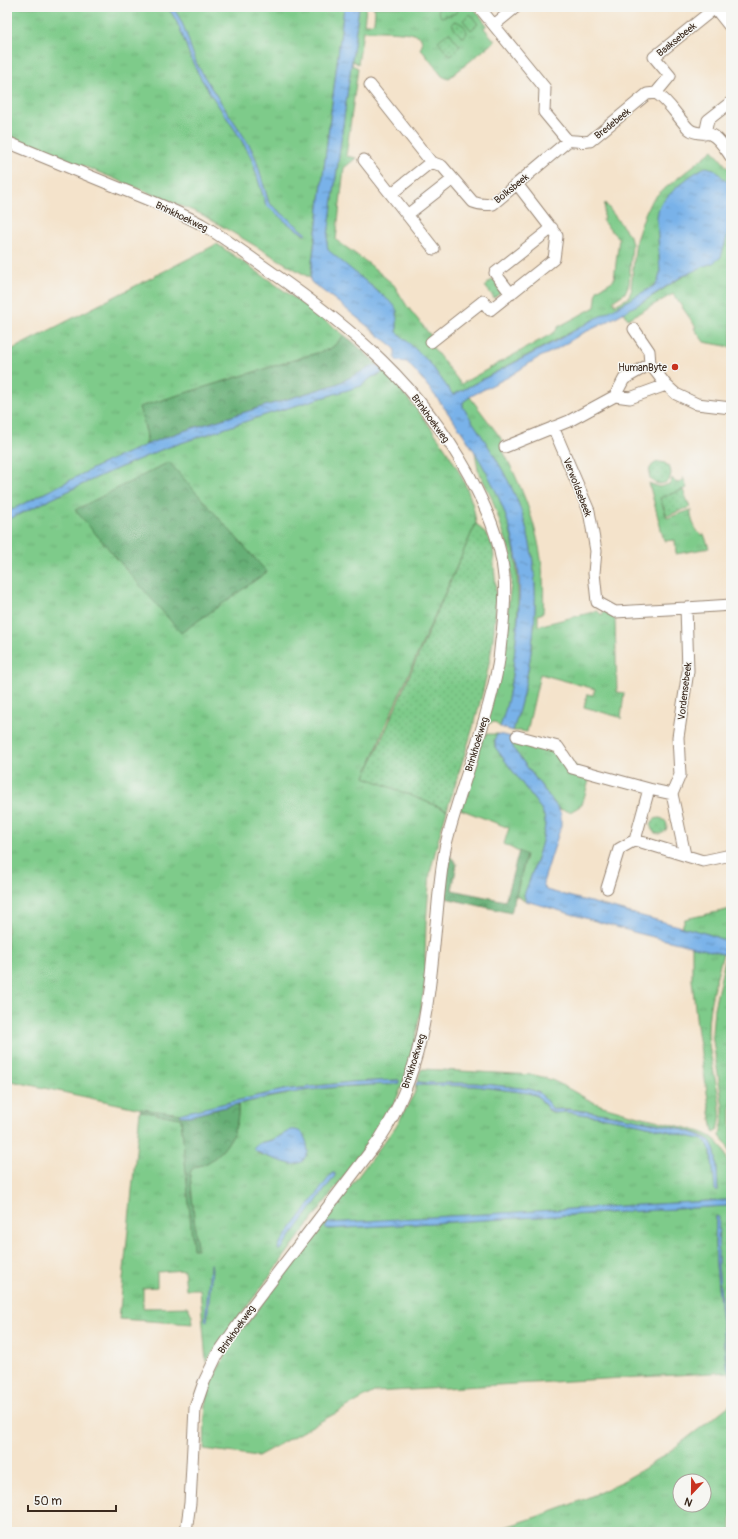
<svg xmlns="http://www.w3.org/2000/svg" width="738" height="1539" font-family="Pangolin,sans-serif">
  <style>
    .grass { fill: url(#grass-tufts); stroke: #5c7a54; fill-rule: evenodd }
    .forest { fill: url(#forest-crowns); stroke: #506c4a }
    .park { fill: url(#park-dots); stroke: #5c7a54 }
    .pitch { fill: #7ecb8a; stroke: #5c7a54 }
    .water { fill: url(#water-ripples); stroke: #5a6e84 }
    .lines { fill: none; stroke-linecap: round; stroke-linejoin: round }
    .street-casing { stroke: #988674; stroke-width: 13 }
    .street { stroke: #fff; stroke-width: 11 }
    .poi-dot { fill: #c8321e; stroke: #f6f6f2; stroke-width: 1.5 }
    .labels { text-anchor: middle; stroke-width: 3; stroke-linejoin: round; paint-order: stroke }
    .street-label { font-size: 10px; fill: #3b2a1e; stroke: #f6f6f2 }
    .poi-label { font-size: 10px; fill: #3b2a1e; stroke: #f6f6f2; text-anchor: end }
  </style>
  <defs>
    <pattern id="grass-tufts" width="24" height="20" patternUnits="userSpaceOnUse"><rect width="24" height="20" fill="#7ecb8a"/><path d="M3 7l-1-3M5 7V3M7 7l1-3M15 17l-1-3M17 17v-4M19 17l1-3" fill="none" stroke="#6eae77"/></pattern>
    <pattern id="forest-crowns" width="20" height="18" patternUnits="userSpaceOnUse"><rect width="20" height="18" fill="#66af76"/><path d="M2 6a3 3 0 1 1 6 0M12 15a3 3 0 1 1 6 0" fill="none" stroke="#558f60"/></pattern>
    <pattern id="park-dots" width="8" height="8" patternUnits="userSpaceOnUse"><rect width="8" height="8" fill="#7ecb8a"/><path d="M2 2h.1M6 6h.1" fill="none" stroke="#6eae77" stroke-width="1.8" stroke-linecap="round"/></pattern>
    <pattern id="water-ripples" width="26" height="14" patternUnits="userSpaceOnUse"><rect width="26" height="14" fill="#79b2e9"/><path d="M2 4q2-2 4 0t4 0M15 11q2-2 4 0t4 0" fill="none" stroke="#6491bc"/></pattern>
  </defs>
  <rect width="100%" height="100%" fill="#f6f6f2"/>
  <filter id="ink" filterUnits="userSpaceOnUse"><feTurbulence type="fractalNoise" baseFrequency=".025" numOctaves="2"/><feDisplacementMap in="SourceGraphic" scale="8" xChannelSelector="R" yChannelSelector="G"/><feConvolveMatrix kernelMatrix="1 2 1 2 8 2 1 2 1" color-interpolation-filters="sRGB"/></filter>
  <filter id="wash" filterUnits="userSpaceOnUse"><feTurbulence type="fractalNoise" baseFrequency=".012" numOctaves="4" result="noise"/><feDisplacementMap in="SourceGraphic" scale="16" xChannelSelector="R" yChannelSelector="G"/><feGaussianBlur stdDeviation="0.9" result="paint"/><feColorMatrix in="noise" values="0 0 0 0 0 0 0 0 0 0 0 0 0 0 0 0 0 1.4 0 .05"/><feComposite in="paint" operator="in"/></filter>
  <g filter="url(#wash)">
    <rect width="100%" height="100%" fill="#f4e3cb"/>
    <!-- grass -->
    <path class="grass" d="M7,7H167C182,24 185,49 196,69C210,97 232,122 247,150L252,160L266,205L304,235L305,233L269,203L256,159L251,148C235,121 215,96 199,68C188,49 187,24 172,7H344L310,278L201,214L7,135Z
      M359,7H366L364,24H370L374,22L375,10L373,7H473L487,25L484,28L495,41L448,79L442,76L420,48L422,46C422,43 422,40 420,37C413,30 374,31 363,31L358,64L353,61L352,65L358,68L346,156L356,158L344,168L336,240L368,263L394,285L407,306L431,336L427,340L461,384L555,332L558,327L595,307L597,290L614,280L619,238L617,237L603,222L605,203L630,236L632,244L629,284L625,293L613,301L615,305L628,298L632,289L631,288L636,240L645,214L650,203L658,194L713,150L731,172V186L714,169L700,170L680,185L660,207L657,219L660,273L658,281L654,286L616,308L453,395L429,362L397,332V311L384,296L328,251L327,243Z
      M731,223V347L704,342L694,328L696,327L673,294L628,319L623,312C632,307 642,303 651,297C671,285 690,269 713,263L726,238Z
      M217,244C260,273 302,303 344,335L336,344L330,349L140,407C141,420 149,433 146,445L106,462L7,512V352Z
      M381,367C416,408 471,469 476,523L384,729L365,777L447,810L439,837L430,873L426,924L425,956L426,977L413,1054L404,1081L386,1123L345,1175L206,1362L200,1289H186L184,1270L157,1272V1287L143,1288V1308L188,1307L192,1316L193,1324L119,1319L140,1111L181,1118L186,1170L193,1211L190,1173C193,1165 198,1167 205,1164C227,1152 240,1128 238,1104L296,1092L327,1088L373,1085L399,1080L351,1082L283,1090L181,1114L141,1109L7,1080V520L100,476L163,449L271,413L360,386L372,377L379,375L382,371ZM296,1130L303,1136L292,1164L257,1153L262,1142C275,1140 284,1134 296,1130Z
      M470,397L503,441L501,443L505,450L503,451C531,504 547,553 543,613L538,615V626L597,611L602,615L604,611L615,619L617,692L624,693L621,719L619,717L584,707L587,694L593,695L595,689L540,674L527,732L521,731H513C536,654 548,569 514,493C500,462 481,435 462,407L463,402Z
      M475,452C517,519 523,572 515,650C512,675 509,703 500,727L494,722L486,724L506,625L511,583V555L492,499L478,470Z
      M683,477L687,488L660,498L667,518L691,510C690,518 695,530 701,535L704,534L709,548L676,554L675,540L664,541L649,483L659,487L670,484L672,478L675,482L679,483L682,481Z
      M484,734H498L494,740L495,747L541,809C543,813 545,817 545,821C546,837 530,879 524,895L526,901L516,896L526,856L504,844L509,828L460,809Z
      M512,737L555,749L590,777L582,805L570,812L559,809L515,751L513,747Z
      M731,909V931L726,941L708,934L682,927L685,919Z
      M692,945L723,954C716,979 708,1005 708,1031C708,1046 712,1060 714,1074C717,1086 726,1124 715,1133L713,1132L697,1026L692,980Z
      M726,955L731,956V1058C728,1067 729,1078 731,1086V1157L727,1145L720,1136L723,1120V1108L712,1034L714,1008Z
      M423,1069L534,1075C560,1079 579,1098 603,1106C629,1114 656,1120 683,1127C693,1130 706,1132 714,1139C728,1150 729,1166 731,1183V1371L727,1361L718,1265L716,1217L715,1244L716,1266L726,1363L729,1372L374,1392L258,1456L204,1449C205,1433 204,1415 207,1399C212,1376 225,1355 238,1335L396,1126L415,1092L416,1085L475,1086L528,1093L538,1096L548,1110L554,1113L566,1112L601,1117L639,1124L703,1140L710,1147L718,1190C717,1177 718,1149 709,1139C699,1128 589,1111 568,1109C563,1108 558,1110 553,1109L540,1093L529,1089L475,1083H433L417,1082L421,1070ZM726,1200V1206L329,1229L326,1224Z
      M731,1404V1532H490C540,1516 592,1500 637,1473C670,1453 700,1428 731,1404ZM680,1481H704V1505H680Z"/>
    <!-- forest -->
    <path class="forest" d="M344,335L353,342L378,365L337,384L180,432L146,445C149,434 142,419 139,407L330,349L336,344Z
      M169,462L267,572L181,633L75,510Z
      M519,851L526,855L511,913L441,897L447,856L451,857L457,864L452,890L505,901Z
      M238,1104C240,1129 227,1152 205,1164C198,1167 193,1165 190,1173L197,1249H193L181,1118L140,1111L141,1109L181,1114L180,1115L182,1116H190Z"/>
    <!-- park -->
    <path class="park" d="M439,7H458L457,13L441,17L438,11Z
      M455,21C461,23 466,26 467,33L464,37H462L455,30L452,23Z
      M449,32L460,46L450,56L438,41Z
      M493,279L503,291L494,298L485,286Z
      M649 473a11 11 0 1 1 22 0a11 11 0 1 1-22 0Z
      M683,490L690,507L667,516L660,498Z
      M476,523C481,529 488,536 491,542C494,548 494,559 494,566C504,649 471,732 447,810L365,777Z
      M651 826a8 8 0 1 1 16 0a8 8 0 1 1-16 0Z"/>
    <!-- pitch -->
    <path class="pitch" d="M470,14L478,24L471,30L463,20Z"/>
    <!-- water -->
    <path class="water" d="M167,7H172C187,24 189,49 199,68C215,96 235,121 251,148L256,159L269,203L306,233L305,235L287,223L266,205L252,160L247,150C232,122 210,97 196,69C185,49 182,24 167,7Z
      M344,7H359L327,243L328,250L394,305L397,311V332L429,362L453,395L554,342L654,286L658,281L660,273L657,219C657,214 658,210 660,206C666,195 694,171 706,167L714,169L731,186V223L721,257L713,263L704,266L681,277L644,301L605,323L583,333L555,350L536,359L510,376L471,396L463,402V407C481,435 500,462 514,493C548,569 536,654 513,731L500,727C509,702 513,673 515,647C518,624 520,600 519,577C514,517 486,464 451,417C437,398 423,379 407,362L397,361L395,358V349L393,347L334,299L312,283L310,280Z
      M378,365L382,371L381,374L372,377L361,386L271,413L163,449L100,476L7,520V512L106,462L153,442L180,432L337,384L373,366Z
      M498,734L512,737L513,747L515,751L557,807L561,814V826L543,883L546,890L708,934L731,943V956L637,933L526,901L524,895C530,879 546,837 545,821C545,817 543,813 541,809L495,747V738Z
      M399,1080V1083L398,1084C374,1085 351,1085 327,1088C281,1093 235,1104 190,1116H182L180,1115L182,1113L283,1090L351,1082Z
      M417,1082L433,1083H475L529,1089L540,1093L553,1109C560,1110 567,1109 574,1110C595,1112 701,1128 711,1142C718,1152 717,1177 718,1190L717,1192L715,1190L711,1152L708,1145L703,1140L639,1124L601,1117L566,1112L554,1113L548,1109L538,1096L528,1093L475,1086L417,1085L415,1084Z
      M291,1130C304,1128 308,1143 308,1153L302,1162C299,1163 295,1165 292,1164C285,1163 256,1154 253,1148C259,1140 268,1143 276,1138C281,1136 286,1132 291,1130Z
      M332,1173H335V1176L281,1250H278V1247Z
      M726,1200L728,1204L727,1206L329,1229L325,1228L328,1223Z
      M716,1216L719,1217L718,1265L727,1361L731,1371V1377L726,1363L716,1266L715,1244Z
      M211,1263L212,1269L207,1322L205,1321L210,1265Z"/>
  </g>
  <g filter="url(#ink)">
    <g class="lines">
      <defs>
        <path id="street" d="M479,7L545,88L544,112L568,141C576,140 582,143 590,141L647,94L656,93C670,102 677,117 689,129C696,135 703,132 710,134C719,137 726,150 731,157
          M715,8L731,28
          M494,25L516,7
          M370,85L431,162L442,166L473,202C480,205 486,205 493,204L568,141
          M656,93L670,76L654,57L715,8L714,7
          M705,134L708,120L731,102
          M7,142C44,157 82,173 119,188C147,199 175,210 201,224C225,238 247,255 270,271C353,329 419,384 469,475C486,507 501,540 504,577C506,596 504,615 502,634C500,645 500,655 498,666C486,727 461,784 446,844C441,867 439,891 437,914C429,995 425,1070 379,1140L240,1322L217,1355L204,1382L195,1408L190,1503L186,1532
          M364,160L434,249
          M391,194L431,162
          M407,215L453,179
          M511,294L495,273L552,228
          M634,329L649,351L650,364L666,385L676,394L697,404L731,408
          M431,342L483,301L490,310L554,259L557,236L517,184
          M615,396L624,379L650,364
          M553,427L589,511L596,551L594,573L597,602L615,612L686,608
          M505,447L569,421L615,396L630,398L666,385
          M517,736L558,747L572,768L649,789L672,794L685,855
          M672,794L680,775L678,737L688,671L686,608L731,605
          M635,840L649,789
          M607,888L619,849L635,840L703,861L731,855"/>
      </defs>
      <!-- street casing -->
      <use href="#street" class="street-casing"/>
      <!-- street -->
      <use href="#street" class="street"/>
    </g>
  </g>
  <!-- markers -->
  <circle class="poi-dot" cx="675" cy="367" r="4"/>
  <g class="labels">
    <!-- street labels -->
    <g class="street-label">
      <text transform="translate(676 39) rotate(-39)" y="4">Baaksebeek</text>
      <text transform="translate(612 123) rotate(-39)" y="4">Bredebeek</text>
      <text transform="translate(511 188) rotate(-39)" y="4">Bolksbeek</text>
      <text transform="translate(182 216) rotate(26)" y="4">Brinkhoekweg</text>
      <text transform="translate(431 418) rotate(54)" y="4">Brinkhoekweg</text>
      <text transform="translate(578 487) rotate(69)" y="4">Verwoldsebeek</text>
      <text transform="translate(684 691) rotate(-83)" y="4">Vordensebeek</text>
      <text transform="translate(476 744) rotate(-73)" y="4">Brinkhoekweg</text>
      <text transform="translate(413 1061) rotate(-72)" y="4">Brinkhoekweg</text>
      <text transform="translate(236 1329) rotate(-55)" y="4">Brinkhoekweg</text>
    </g>
    <!-- poi labels -->
    <g class="poi-label">
      <text x="667" y="371">HumanByte</text>
    </g>
  </g>
  <!-- margin -->
  <rect width="738" height="1539" fill="none" stroke="#f6f6f2" stroke-width="24"/>
  <!-- north arrow -->
  <g transform="translate(692 1493) rotate(202)"><circle r="19" fill="#f6f6f2" stroke="#aba49d"/>
  <path d="M0-3L7 15L0 10L-7 15Z" fill="#c8321e"/>
  <text y="-6" font-size="11" font-weight="bold" text-anchor="middle" fill="#3b2a1e">N</text>
  </g>
  <!-- scale -->
  <path d="M28 1505v6h88v-6" fill="none" stroke="#3b2a1e" stroke-width="2"/>
  <text x="34" y="1505" font-size="12" fill="#3b2a1e" stroke="#f6f6f2" stroke-width="3" paint-order="stroke">50 m</text>
</svg>
